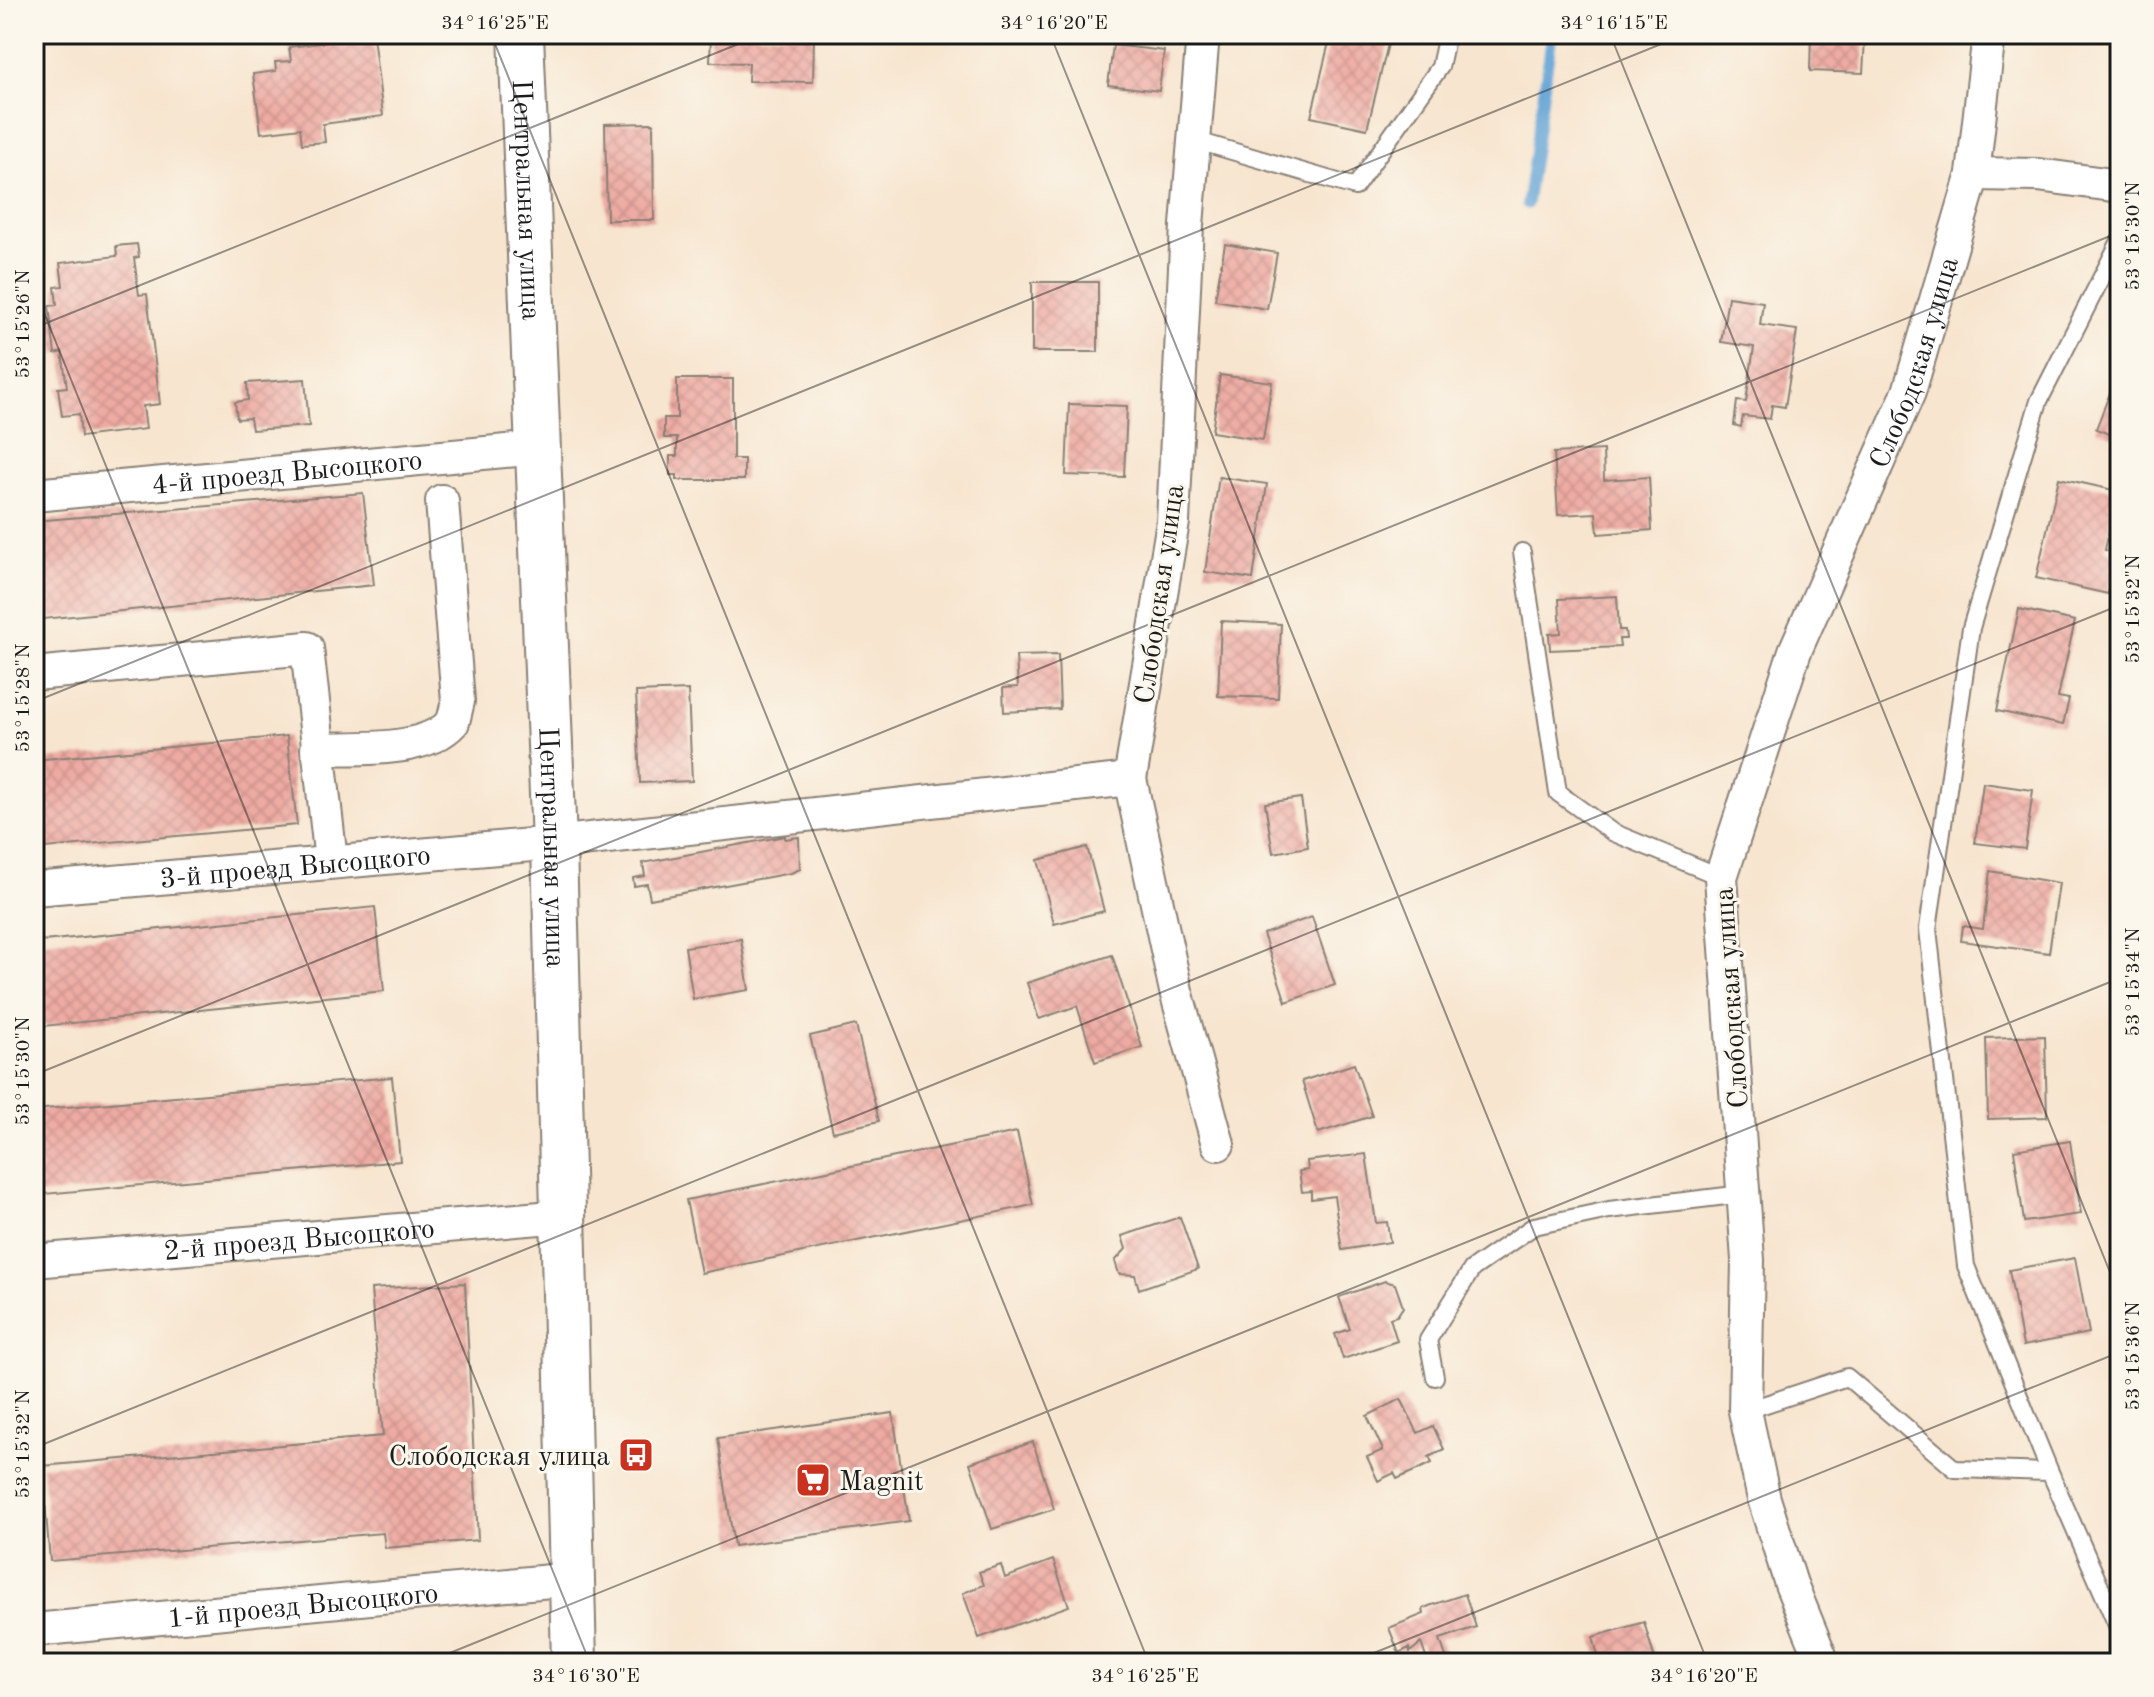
<svg xmlns="http://www.w3.org/2000/svg" width="2154" height="1697" font-family="'Old Standard TT',serif">
  <style>
    .lines { fill: none; stroke-linecap: round; stroke-linejoin: round }
    .stream { stroke: #62a3d5; stroke-width: 11 }
    .building { fill: url(#building-cross-hatch) }
    .lane-casing { stroke: #8a8076; stroke-width: 20 }
    .street-casing { stroke: #8a8076; stroke-width: 36 }
    .secondary-casing { stroke: #8a8076; stroke-width: 48 }
    .lane { stroke: #fff; stroke-width: 16 }
    .street { stroke: #fff; stroke-width: 32 }
    .secondary { stroke: #fff; stroke-width: 44 }
    .ticks { fill: none; stroke: #1c1c1c; stroke-width: 2; stroke-opacity: 0.45 }
    .labels { text-anchor: middle; stroke-width: 6; stroke-linejoin: round; paint-order: stroke }
    .street-label { font-size: 28px; fill: #1c1c1c; stroke: #fbf7ec }
    .poi-label { font-size: 28px; fill: #1c1c1c; stroke: #fbf7ec; text-anchor: end }
    .neatline { fill: none; stroke: #1c1c1c; stroke-width: 3 }
    .ticks-label { font-size: 20px; text-anchor: middle; fill: #1c1c1c }
  </style>
  <defs>
    <pattern id="building-cross-hatch" width="8" height="8" patternUnits="userSpaceOnUse" patternTransform="scale(2)"><rect width="8" height="8" fill="#eeaba3"/><path d="M0 0l8 8M0 8l8-8" fill="none" stroke="#cc938c"/></pattern>
  </defs>
  <rect width="100%" height="100%" fill="#fbf7ec"/>
  <filter id="ink" filterUnits="userSpaceOnUse"><feTurbulence type="fractalNoise" baseFrequency=".0125" numOctaves="2"/><feDisplacementMap in="SourceGraphic" scale="16" xChannelSelector="R" yChannelSelector="G"/><feConvolveMatrix kernelMatrix="1 2 1 2 8 2 1 2 1" color-interpolation-filters="sRGB"/></filter>
  <filter id="wash" filterUnits="userSpaceOnUse"><feTurbulence type="fractalNoise" baseFrequency=".006" numOctaves="4" result="noise"/><feDisplacementMap in="SourceGraphic" scale="32" xChannelSelector="R" yChannelSelector="G"/><feGaussianBlur stdDeviation="1.8" result="paint"/><feColorMatrix in="noise" values="0 0 0 0 0 0 0 0 0 0 0 0 0 0 0 0 0 1.4 0 .05"/><feComposite in="paint" operator="in"/></filter>
  <g filter="url(#wash)">
    <rect width="100%" height="100%" fill="#f7e5cf"/>
    <g class="lines">
      <!-- stream -->
      <path class="stream" d="M1527,204L1552,34"/>
    </g>
    <g id="blocks">
      <!-- building -->
      <path class="building" d="M711,34L814,35L813,82L748,81L749,63L710,62Z
        M1331,34L1390,36L1367,129L1311,117Z
        M1811,34H1850V38H1865L1863,73L1810,71Z
        M373,36L383,116L323,124L325,142L302,144L300,128L261,133L253,74L276,71L275,62L291,61L289,47Z
        M1113,45L1164,51L1159,91L1108,85Z
        M653,123L654,220H607L605,124Z
        M137,244L139,257L134,258L139,295L147,294L160,404L143,406L146,429L81,437L79,414L62,416L58,388L67,387L62,352L55,354L49,306L57,305L55,287L63,286L60,263L117,256L116,246Z
        M1225,244L1277,253L1267,309L1215,300Z
        M1032,282H1098V352H1032Z
        M1728,297L1763,302L1760,325L1797,330L1785,407L1772,405L1770,419L1743,416L1741,427L1734,425L1737,401L1746,402L1754,347L1721,342Z
        M2120,367V438L2096,429Z
        M1220,375L1272,382L1263,440L1212,432Z
        M305,379L309,426L252,430L250,418L237,419L235,402L248,400L247,383Z
        M677,379H733V459H744V480H677V475H670V456H677V438H664V418H677Z
        M1069,404L1127,406L1124,477L1066,475Z
        M1603,450L1604,480L1649,477L1652,530L1598,534L1596,513L1558,515L1554,453Z
        M1219,477L1267,484L1253,579L1205,572Z
        M2059,478L2118,491L2105,550L2117,553L2108,594L2036,578Z
        M363,493L374,585L34,620V521Z
        M1617,596L1619,630H1625L1626,639H1619L1620,647L1550,650L1549,634L1561,633L1559,599Z
        M2019,609L2075,621L2058,697L2069,699L2063,725L1997,711Z
        M1221,621L1281,624L1278,698L1218,696Z
        M1058,655L1060,709L1004,712L1003,688L1018,687L1016,656Z
        M688,690L692,781L640,783L636,692Z
        M287,736L297,825L34,849V760Z
        M1983,783L2033,790L2025,849L1975,843Z
        M1301,798L1308,847L1273,853L1265,803Z
        M785,836V839L799,837L800,869L791,873L650,899L647,884L634,886L633,878L645,876L643,863Z
        M1087,847L1104,911L1054,924L1038,860Z
        M1990,871L2059,883L2049,953L1961,941L1963,926L1983,929Z
        M375,907L384,991L34,1027V942Z
        M1312,917L1335,985L1286,1002L1263,934Z
        M741,939L749,990L693,999L685,947Z
        M1112,955L1142,1047L1095,1062L1077,1006L1039,1019L1027,983Z
        M856,1025L879,1121L833,1132L810,1036Z
        M2045,1036L2047,1117L1988,1119L1986,1038Z
        M1354,1064L1372,1116L1318,1133L1302,1081Z
        M392,1077L400,1161L34,1195V1110Z
        M1017,1132L1033,1205L701,1273L686,1200Z
        M2070,1141L2081,1214L2024,1222L2014,1150Z
        M1366,1154L1376,1223L1387,1222L1390,1242L1342,1250L1334,1196L1311,1199V1191L1302,1192L1299,1171L1308,1170L1307,1161Z
        M1180,1217L1198,1269L1139,1289L1135,1275L1119,1274L1115,1261L1126,1249L1122,1236Z
        M2075,1258L2089,1333L2023,1346L2009,1270Z
        M1385,1281L1395,1284L1403,1307L1397,1316L1390,1318L1397,1341L1343,1359L1335,1334L1350,1329L1339,1297Z
        M465,1283L478,1540L385,1548L383,1533L50,1561L42,1466L383,1436L371,1289Z
        M1401,1399L1418,1433L1433,1426L1444,1449L1429,1457L1432,1463L1397,1479L1394,1473L1378,1481L1367,1457L1383,1450L1367,1416Z
        M893,1413L909,1521L734,1546L718,1438Z
        M1033,1442L1054,1509L992,1529L970,1463Z
        M1053,1560L1069,1606L979,1638L963,1593L984,1585L979,1572L1001,1565L1005,1578Z
        M1465,1594L1476,1627L1440,1639L1446,1657L1428,1663L1421,1643L1410,1652L1409,1648L1399,1653L1389,1628L1424,1614L1423,1609L1429,1606Z
        M1644,1622L1656,1663H1600L1593,1637Z"/>
    </g>
  </g>
  <g filter="url(#ink)">
    <use href="#blocks" fill-opacity="0" stroke="#8a8076" stroke-width="2"/>
    <g class="lines">
      <defs>
        <path id="lane" d="M1194,140L1355,187L1440,67L1447,34
          M2120,241L2039,401L1971,628L1928,929L1966,1266L2050,1472L2120,1632
          M1522,552L1558,793L1612,832L1721,877
          M1435,1377L1428,1340L1472,1269L1534,1226L1609,1210L1743,1194
          M1745,1411L1847,1377L1955,1469L2050,1472"/>
        <g id="street">
          <path d="M1203,34L1187,225L1173,522L1130,779L1176,991L1218,1144"/>
          <path d="M1973,174L2038,175L2120,186"/>
          <path id="s1" d="M34,495L538,448"/>
          <path d="M34,674L307,648L331,861"/>
          <path d="M317,749C358,747 424,754 453,722L458,701L442,501"/>
          <path id="s2" d="M34,889L554,843L1130,779"/>
          <path id="s3" d="M34,1261L564,1216"/>
          <path id="s4" d="M34,1630L572,1579"/>
          <path id="s5" d="M1823,1663L1791,1584L1764,1499L1745,1411L1748,1260L1721,877L1795,651L1909,392L1973,174L1989,34"/>
        </g>
        <g id="secondary">
          <path id="s6" d="M521,34L554,843L574,1663"/>
        </g>
      </defs>
      <!-- lane casing -->
      <use href="#lane" class="lane-casing"/>
      <!-- street casing -->
      <use href="#street" class="street-casing"/>
      <!-- secondary casing -->
      <use href="#secondary" class="secondary-casing"/>
      <!-- lane -->
      <use href="#lane" class="lane"/>
      <!-- street -->
      <use href="#street" class="street"/>
      <!-- secondary -->
      <use href="#secondary" class="secondary"/>
    </g>
  </g>
  <!-- ticks -->
  <path class="ticks" d="M491,34L1149,1663M1050,34L1708,1663M1610,34L2120,1297M34,288L590,1663M34,328L763,34M34,702L1686,34M34,1075L2120,232M34,1448L2120,605M425,1663L2120,978M1349,1663L2120,1352"/>
  <!-- icons -->
  <defs>
    <symbol id="bus-square" viewBox="-11 -11 22 22"><rect x="-9" y="-9" width="18" height="18" rx="4" fill="#c8321e" stroke="#fbf7ec"/><path d="M-5-6H5V4H4V6H2V4H-2V6H-4V4H-5ZM-3.5-4V0h7V-4ZM-3.5 1.2v1.5H-2V1.2ZM2 1.2v1.5H3.5V1.2Z" fill="#fff"/></symbol>
    <symbol id="supermarket-square" viewBox="-11 -11 22 22"><rect x="-9" y="-9" width="18" height="18" rx="4" fill="#c8321e" stroke="#fbf7ec"/><path d="M-6-5.5h2.5l.6 2H6L4.5 2H-2.5L-4.4-4H-6ZM-1.5 3.2a1.3 1.3 0 1 0 .1 0ZM3 3.2a1.3 1.3 0 1 0 .1 0Z" fill="#fff"/></symbol>
  </defs>
  <g fill-rule="evenodd">
    <use href="#bus-square" x="616" y="1435" width="40" height="40"/>
    <use href="#supermarket-square" x="793" y="1460" width="40" height="40"/>
  </g>
  <g class="labels">
    <!-- street labels -->
    <g class="street-label">
      <text dy="10" stroke="none"><textPath href="#s6" startOffset="166">Центральная улица</textPath></text>
      <text dy="10" stroke="none"><textPath href="#s5" startOffset="1350">Слободская улица</textPath></text>
      <text dy="10" stroke="none"><textPath href="#s1" startOffset="254">4-й проезд Высоцкого</textPath></text>
      <text transform="translate(1158 594) rotate(-82)" y="10">Слободская улица</text>
      <text dy="10" stroke="none"><textPath href="#s6" startOffset="814">Центральная улица</textPath></text>
      <text dy="10" stroke="none"><textPath href="#s2" startOffset="262">3-й проезд Высоцкого</textPath></text>
      <text transform="translate(1730 998) rotate(-94)" y="10">Слободская улица</text>
      <text dy="10" stroke="none"><textPath href="#s3" startOffset="266">2-й проезд Высоцкого</textPath></text>
      <text dy="10" stroke="none"><textPath href="#s4" startOffset="270">1-й проезд Высоцкого</textPath></text>
    </g>
    <!-- poi labels -->
    <g class="poi-label">
      <text x="610" y="1465">Слободская улица</text>
      <text x="839" y="1490" text-anchor="start">Magnit</text>
    </g>
  </g>
  <!-- margin -->
  <rect width="2154" height="1697" fill="none" stroke="#fbf7ec" stroke-width="88"/>
  <rect x="44" y="44" width="2066" height="1609" class="neatline"/>
  <g class="ticks-label">
    <text x="495" y="29">34°16'25"E</text>
    <text x="1054" y="29">34°16'20"E</text>
    <text x="1614" y="29">34°16'15"E</text>
    <text transform="translate(2132 236) rotate(-90)" y="7">53°15'30"N</text>
    <text transform="translate(22 324) rotate(-90)" y="7">53°15'26"N</text>
    <text transform="translate(2132 609) rotate(-90)" y="7">53°15'32"N</text>
    <text transform="translate(22 698) rotate(-90)" y="7">53°15'28"N</text>
    <text transform="translate(2132 982) rotate(-90)" y="7">53°15'34"N</text>
    <text transform="translate(22 1071) rotate(-90)" y="7">53°15'30"N</text>
    <text transform="translate(2132 1356) rotate(-90)" y="7">53°15'36"N</text>
    <text transform="translate(22 1444) rotate(-90)" y="7">53°15'32"N</text>
    <text x="586" y="1682">34°16'30"E</text>
    <text x="1145" y="1682">34°16'25"E</text>
    <text x="1704" y="1682">34°16'20"E</text>
  </g>
</svg>
